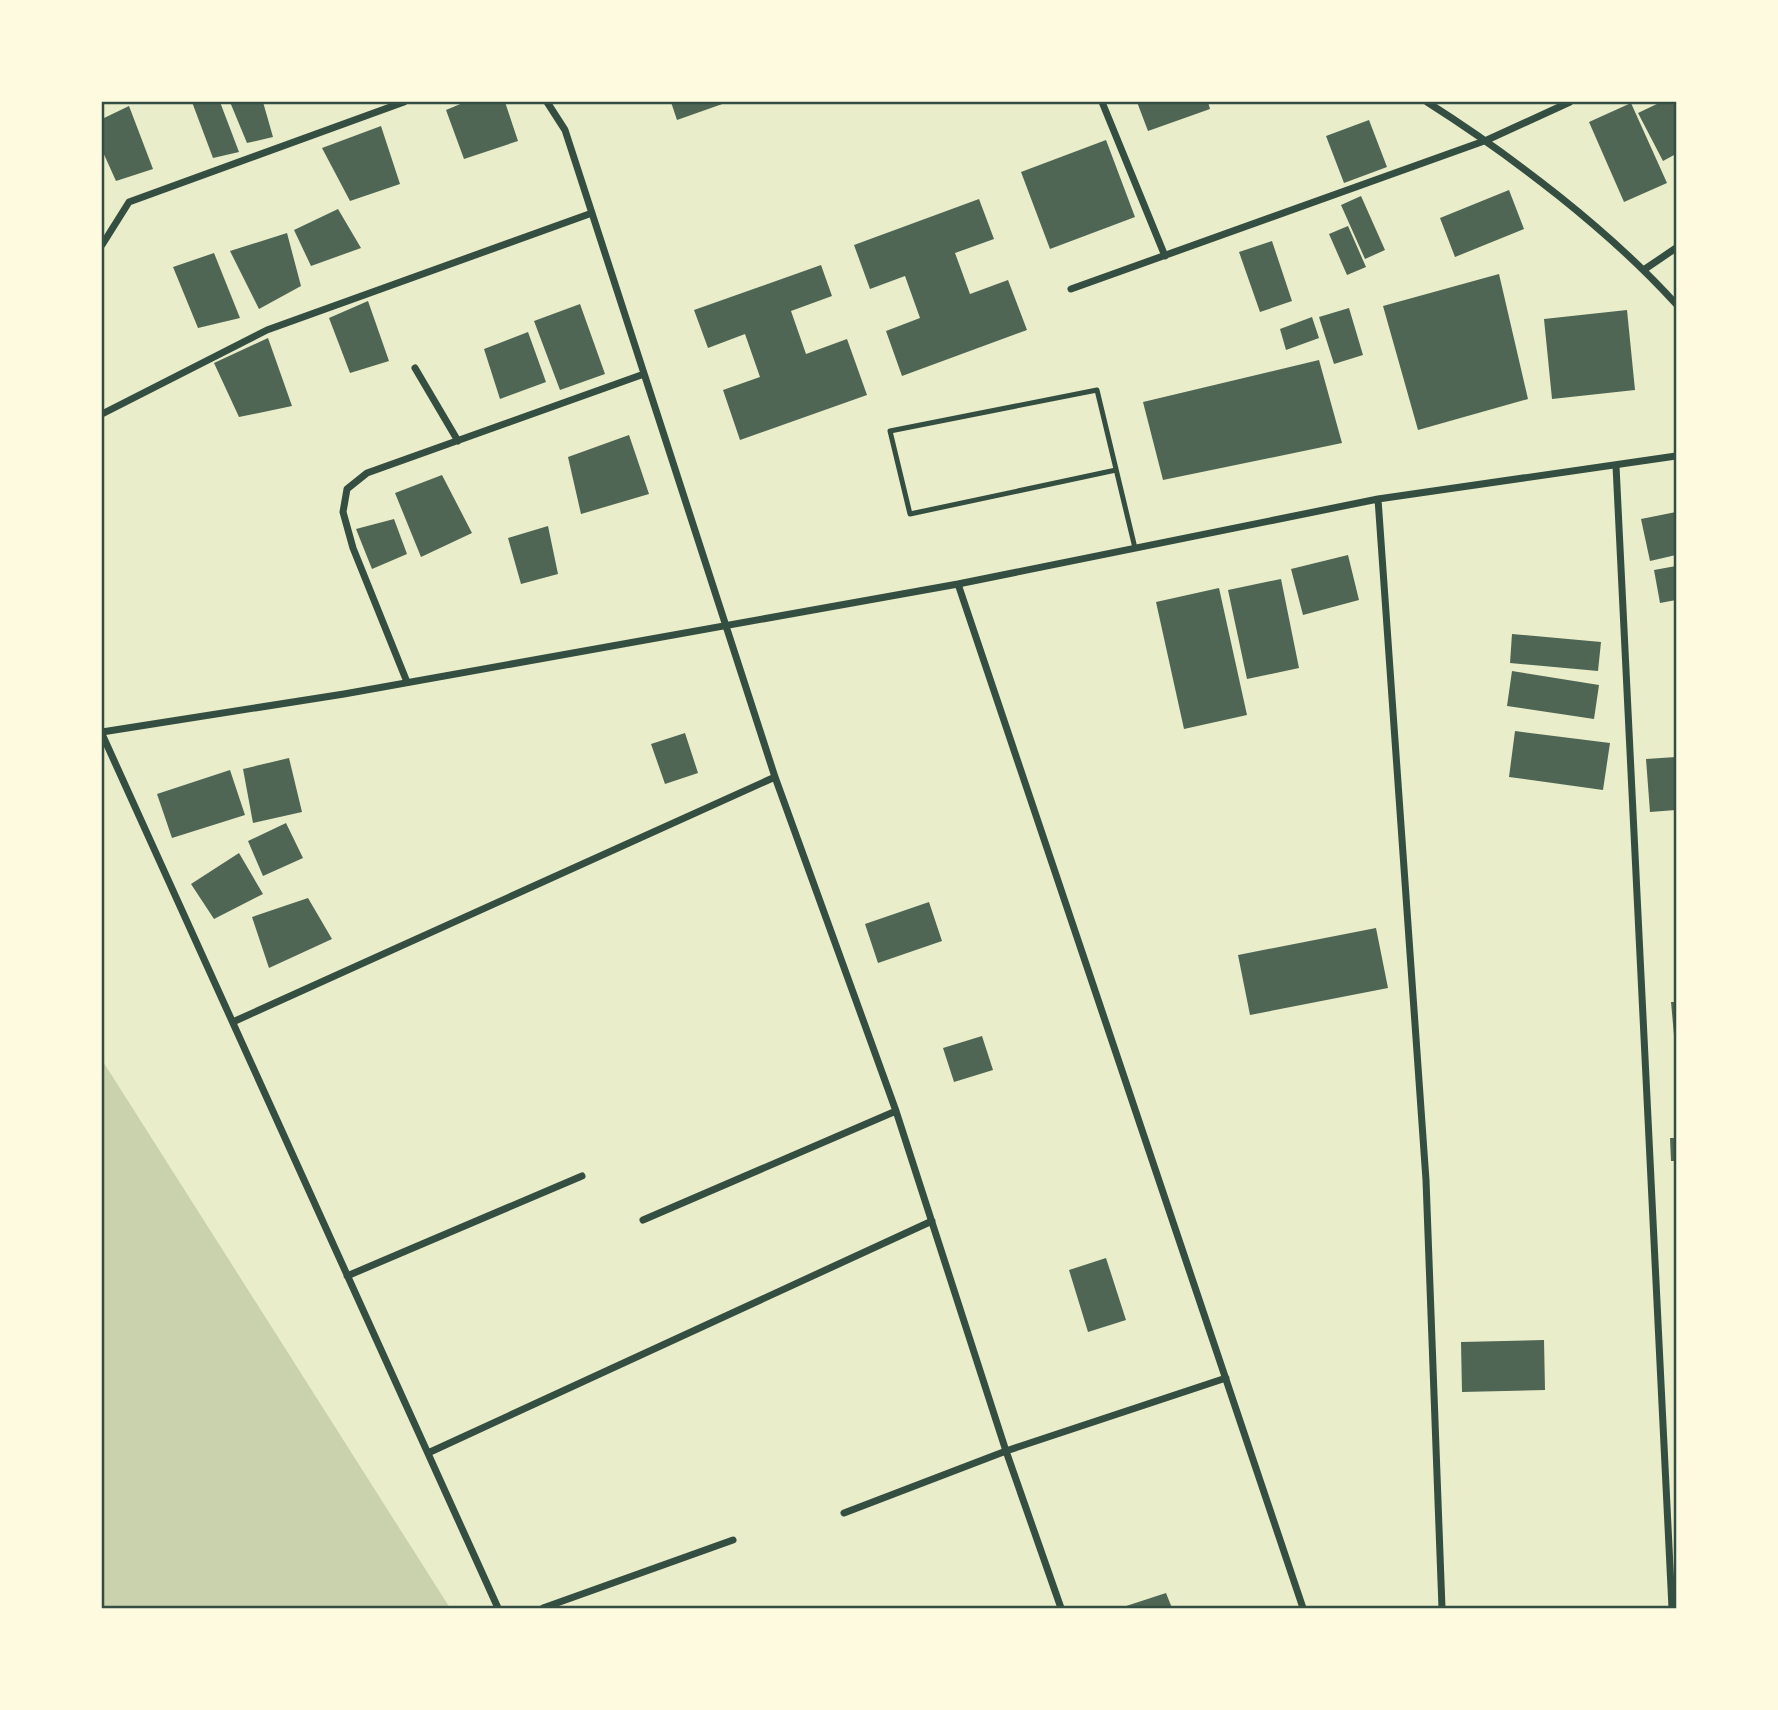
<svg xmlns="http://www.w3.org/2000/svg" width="1778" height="1710" font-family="'Noto Serif',serif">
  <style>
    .green { fill: #cad2ad }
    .building { fill: #4f6655 }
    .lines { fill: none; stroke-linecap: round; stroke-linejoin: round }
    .service { stroke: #344e41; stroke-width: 5 }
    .minor { stroke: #344e41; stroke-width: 7 }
    .neatline { fill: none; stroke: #344e41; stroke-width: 2.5 }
  </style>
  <rect width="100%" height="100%" fill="#e9edc9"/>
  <!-- green -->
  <path class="green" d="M102,1060L450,1608H102Z"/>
  <!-- building -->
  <path class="building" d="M192,102H220L239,152L213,158Z
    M230,102H263L273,137L247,143Z
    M465,102H505L518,141L464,159L446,110Z
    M671,102H728L677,120Z
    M1137,102H1208L1210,109L1148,131Z
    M1661,102H1676V154L1663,161L1638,113Z
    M1631,103L1667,183L1624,202L1589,122Z
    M129,106L153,169L116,181L102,150V119Z
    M1369,120L1387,167L1344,183L1326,136Z
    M381,126L400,184L350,201L322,148Z
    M1106,140L1135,217L1050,249L1021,172Z
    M1509,190L1524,229L1455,257L1440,218Z
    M1361,196L1385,250L1365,259L1341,205Z
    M979,199L994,239L955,253L970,294L1008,280L1027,330L902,376L886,331L920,318L905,276L870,289L854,245Z
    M338,209L361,248L311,266L294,230Z
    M1348,226L1366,267L1347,275L1329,234Z
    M287,233L301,286L259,309L230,251Z
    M1272,241L1292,301L1260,312L1239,252Z
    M214,253L240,318L198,328L173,267Z
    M821,265L832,296L791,311L806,354L847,339L867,395L740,440L723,390L760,377L745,334L708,348L694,310Z
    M1499,274L1528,399L1418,430L1383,306Z
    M368,301L389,361L350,373L329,318Z
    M580,304L605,374L560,390L534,321Z
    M1349,308L1363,355L1334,364L1319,317Z
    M1627,310L1635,390L1552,399L1544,319Z
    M1312,317L1319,338L1286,350L1280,329Z
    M528,332L546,382L500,399L484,349Z
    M268,338L292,406L239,417L214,363Z
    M1319,360L1342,443L1163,480L1143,402Z
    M629,435L649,494L581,514L568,457Z
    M442,475L472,533L421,557L395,493Z
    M1676,512V555L1650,561L1641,519Z
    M394,519L407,554L372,569L356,529Z
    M548,526L558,574L521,584L508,538Z
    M1348,555L1359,600L1303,615L1291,569Z
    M1676,566V600L1660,603L1654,570Z
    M1281,579L1299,668L1247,679L1228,590Z
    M1219,588L1247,715L1184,729L1156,602Z
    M1512,634L1601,642L1598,671L1510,663Z
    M1512,671L1599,685L1594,719L1507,706Z
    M1515,731L1610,743L1603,790L1509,777Z
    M685,733L698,773L665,784L651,744Z
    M1676,757V810L1650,812L1646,759Z
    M289,758L302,812L253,823L243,769Z
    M230,770L245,815L172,838L157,794Z
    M286,823L303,858L263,876L248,841Z
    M239,853L263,894L214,919L191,884Z
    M308,898L332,939L269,968L252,917Z
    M929,902L942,941L878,963L865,924Z
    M1376,928L1388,988L1250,1015L1238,955Z
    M1671,1002H1676V1046H1675Z
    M982,1036L993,1070L954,1082L943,1048Z
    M1670,1138H1676V1161H1671Z
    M1106,1258L1126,1320L1088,1332L1069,1270Z
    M1544,1340L1545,1390L1462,1392L1461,1342Z
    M1166,1593L1172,1608H1120Z"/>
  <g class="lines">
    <!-- service -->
    <path class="service" d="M1116,470L910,514L890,431L1097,390L1135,548"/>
    <!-- minor -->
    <path class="minor" d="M547,102L565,130L775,777L896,1111L1006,1451L1061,1608
      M1102,102L1165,256
      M1427,102C1512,156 1609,230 1676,304
      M102,245L129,202L404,102
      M1645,269L1676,248
      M1071,289L1487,140L1570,102
      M415,368L458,441
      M102,414L267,330L592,213
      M1616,466L1672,1608
      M1378,499L1426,1180L1442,1608
      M958,584L1303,1608
      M407,682L353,548L343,512L347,489L367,473L644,374
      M102,732L344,694L958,584L1378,499L1676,456
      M102,734L498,1608
      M235,1021L775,777
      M643,1220L896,1111
      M347,1276L582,1176
      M428,1453L932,1221
      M844,1513L1006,1451L1226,1378
      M543,1608L733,1540"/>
  </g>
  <!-- border -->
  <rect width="1778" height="1710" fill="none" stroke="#fefae0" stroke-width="206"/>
  <rect x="103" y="103" width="1572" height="1504" class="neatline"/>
</svg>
